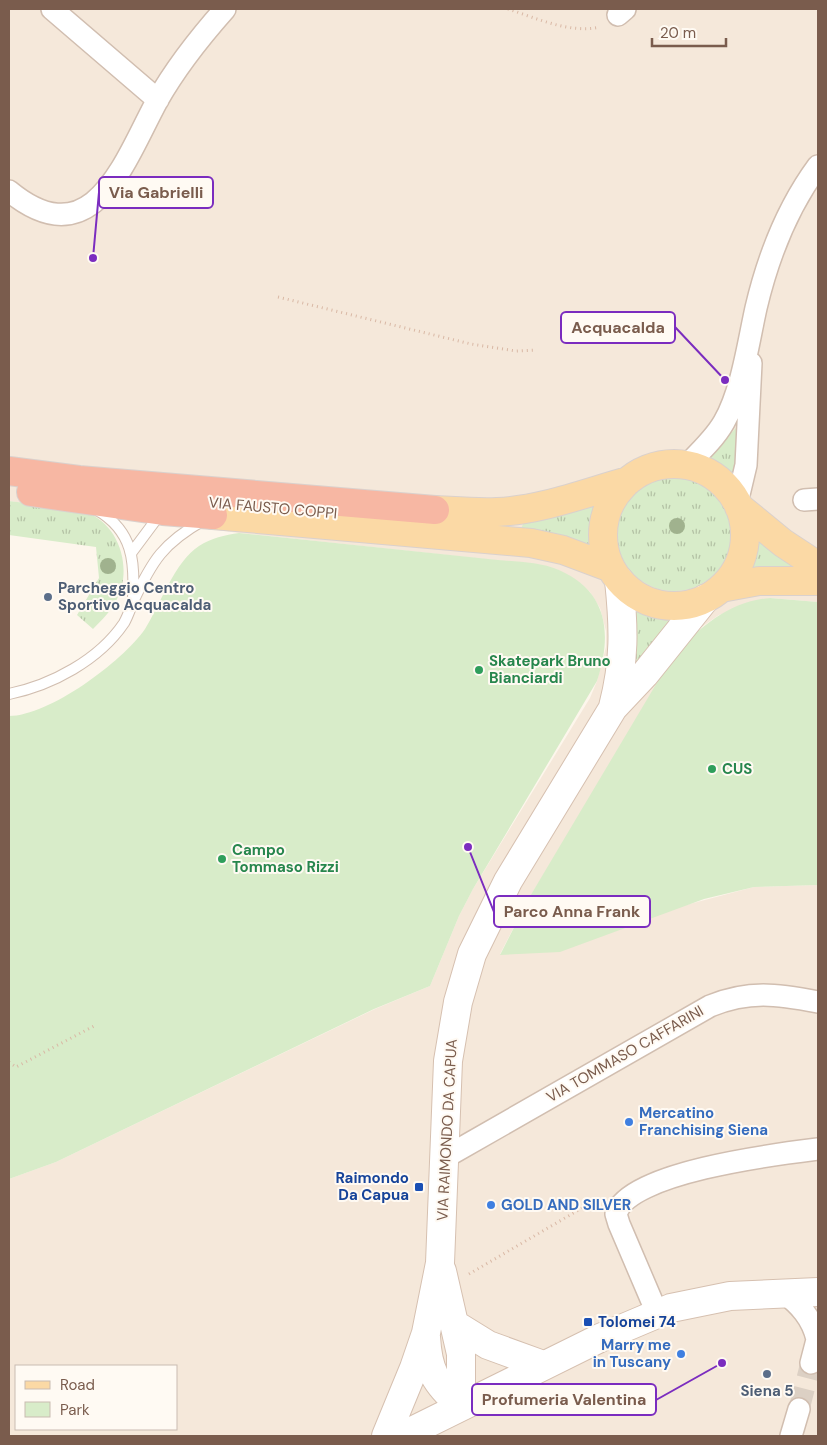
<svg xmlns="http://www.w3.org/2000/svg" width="827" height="1445" font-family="'DM Sans',sans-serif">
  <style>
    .residential { fill: #f5e8da; fill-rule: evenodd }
    .grass { fill: url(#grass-tufts) }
    .park { fill: #d8ecc9 }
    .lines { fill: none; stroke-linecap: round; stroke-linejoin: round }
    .street-tunnel { stroke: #dcd0c4; stroke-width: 21; stroke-dasharray: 21 11; stroke-linecap: butt }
    .lane-casing { stroke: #d1beb0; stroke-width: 12 }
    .street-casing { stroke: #d1beb0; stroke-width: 24 }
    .secondary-casing { stroke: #d6c0b0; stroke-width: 30 }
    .primary-casing { stroke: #dad1cd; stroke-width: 30 }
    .highway-casing { stroke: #dad1cd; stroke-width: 30 }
    .path { stroke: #d9b8a5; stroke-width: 3; stroke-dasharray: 1 4; stroke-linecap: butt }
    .lane { stroke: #fff; stroke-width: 10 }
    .street { stroke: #fff; stroke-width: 21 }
    .secondary { stroke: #fff; stroke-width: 28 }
    .primary { stroke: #fbd9a5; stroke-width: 28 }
    .highway { stroke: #f7b7a3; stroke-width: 28 }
    .tree { fill: #a0b28e }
    .service-dot { fill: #5c6f8a; stroke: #fffaf3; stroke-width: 2 }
    .leisure-dot { fill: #2e9e5b; stroke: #fffaf3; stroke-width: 2 }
    .shop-dot { fill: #3f7fe0; stroke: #fffaf3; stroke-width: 2 }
    .transit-dot { fill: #1a4fb4; stroke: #fffaf3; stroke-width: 2 }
    .labels { text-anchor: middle; stroke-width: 4; stroke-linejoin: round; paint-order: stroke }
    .street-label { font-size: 15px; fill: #7a5c4d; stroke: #fffaf3 }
    .service-label { font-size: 15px; font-weight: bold; fill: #4e5e75; stroke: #fffaf3; text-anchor: start }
    .leisure-label { font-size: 15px; font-weight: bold; fill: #27864d; stroke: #fffaf3; text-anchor: start }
    .shop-label { font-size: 15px; font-weight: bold; fill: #366cbe; stroke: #fffaf3; text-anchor: start }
    .transit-label { font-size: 15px; font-weight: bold; fill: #164399; stroke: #fffaf3; text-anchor: end }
    .leader { fill: none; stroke: #7b2cbf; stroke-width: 2 }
    .callout-dot { fill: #7b2cbf; stroke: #fffaf3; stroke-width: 2 }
    .callout { fill: #fffaf3; stroke: #7b2cbf; stroke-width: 2 }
    .callout-label { font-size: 16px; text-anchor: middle; font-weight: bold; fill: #7a5c4d }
  </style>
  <defs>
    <pattern id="grass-tufts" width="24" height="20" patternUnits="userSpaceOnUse" patternTransform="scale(1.25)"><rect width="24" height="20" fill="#d8ecc9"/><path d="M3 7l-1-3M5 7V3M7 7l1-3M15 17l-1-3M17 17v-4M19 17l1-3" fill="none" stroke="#b4c2a5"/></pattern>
  </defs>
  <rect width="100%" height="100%" fill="#fdf6ec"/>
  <!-- residential -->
  <path class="residential" d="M9,9H818V602L770,598L719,615L696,631L529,898L500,954L754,887L818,885V1436H9V1179L56,1162L375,1009L430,986L459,916L473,889L590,698L597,681L606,647V631L600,608L590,592L576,580L558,570L540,565L239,533L9,501ZM16,1366H176V1429H16Z"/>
  <!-- grass -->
  <path class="grass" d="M741,427L735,480L705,460L736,428Z
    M617 534a57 57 0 1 1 114 0a57 57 0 1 1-114 0Z
    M601,500L594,520L596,552L521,529L523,524Z
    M9,501C32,504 63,505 85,512C119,523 133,568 117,599C112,610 102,620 93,629L77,615L99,578L96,547L9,535Z
    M754,534L793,565L792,570L743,574L752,553Z
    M627,601L658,613L674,617L635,664Z"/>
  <!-- park -->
  <path class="park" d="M239,533L498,560C518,562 540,562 559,570C609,592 612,635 597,681L473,889L459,916L430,986L374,1009L56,1162L9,1179V716C49,716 122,662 145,629C160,605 175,561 199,546C211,538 225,535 239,533Z
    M770,598L818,602V885L754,887L704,899L560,952L500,955L529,898L674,654C702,626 730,601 770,598Z"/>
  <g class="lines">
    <!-- street-tunnel -->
    <path class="street-tunnel" d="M799,1409L811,1363"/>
    <defs>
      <path id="lane" d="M97,510C133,531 135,561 133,599
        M132,552L161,513
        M9,694C52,685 99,660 124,623C128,616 130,609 133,602C152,561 163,543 204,520"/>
      <path id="street" d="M52,9L158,100
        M618,15L625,9
        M9,191C93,260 125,160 157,101C175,69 201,36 225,9
        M687,465C700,452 715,438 724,422C742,390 748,344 756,308C768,257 787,208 818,166
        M804,500L818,499
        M737,503L746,465L751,363
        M444,1158L710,1006C749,990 777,994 818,1002
        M783,1292C800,1305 812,1318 817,1339
        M657,1313L619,1224L616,1214C628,1172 778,1154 818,1149
        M811,1363L818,1336
        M791,1436L799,1409"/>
      <path id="secondary" d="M613,707C625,660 624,628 619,580
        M442,1271L461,1354V1406
        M454,1324L488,1345L543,1365
        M426,1337C428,1371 435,1383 461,1406
        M386,1436L414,1368L426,1333L440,1263L448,1061L458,1002L472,954L508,881L613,708L645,674L705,599
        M402,1436L600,1338L671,1308L730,1296L818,1292"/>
      <path id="primary" d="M603 535a71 71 0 1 1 142 0a71 71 0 1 1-142 0Z
        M739,507L783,543L818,566
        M435,510C455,511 476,513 497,512C542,510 585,493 628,481
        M213,515L531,543L563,550L611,568
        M721,588L759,581H818"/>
      <path id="highway" d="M9,471L79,480L435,510
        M31,492L163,511L213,515"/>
    </defs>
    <!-- lane casing -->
    <use href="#lane" class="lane-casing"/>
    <!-- street casing -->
    <use href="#street" class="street-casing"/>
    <!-- secondary casing -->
    <use href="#secondary" class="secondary-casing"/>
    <!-- primary casing -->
    <use href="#primary" class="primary-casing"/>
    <!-- highway casing -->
    <use href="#highway" class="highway-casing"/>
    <!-- path -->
    <path class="path" d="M508,9C536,18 570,34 600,27
      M278,297L471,344L516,351L536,350
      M9,1062L16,1067L94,1026
      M469,1274L589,1204L593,1210"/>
    <!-- lane -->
    <use href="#lane" class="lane"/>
    <!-- street -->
    <use href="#street" class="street"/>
    <!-- secondary -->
    <use href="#secondary" class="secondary"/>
    <!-- primary -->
    <use href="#primary" class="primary"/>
    <!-- highway -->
    <use href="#highway" class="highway"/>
  </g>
  <!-- trees -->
  <g class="tree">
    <circle cx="677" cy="526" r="8"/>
    <circle cx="108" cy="566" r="8"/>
  </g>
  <!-- markers -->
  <g class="service-dot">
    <circle cx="48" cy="597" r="5"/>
    <circle cx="767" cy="1374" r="5"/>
  </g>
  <g class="leisure-dot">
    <circle cx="479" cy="670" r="5"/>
    <circle cx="712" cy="769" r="5"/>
    <circle cx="222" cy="859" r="5"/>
  </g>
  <g class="shop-dot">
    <circle cx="629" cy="1122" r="5"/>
    <circle cx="491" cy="1205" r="5"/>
    <circle cx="681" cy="1354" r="5"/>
  </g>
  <g class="transit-dot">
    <rect x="414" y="1182" width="10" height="10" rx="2.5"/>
    <rect x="583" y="1317" width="10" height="10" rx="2.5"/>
  </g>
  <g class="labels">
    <!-- street labels -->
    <g class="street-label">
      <text transform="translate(273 508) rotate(5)" y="5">VIA FAUSTO COPPI</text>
      <text transform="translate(625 1054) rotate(-30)" y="5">VIA TOMMASO CAFFARINI</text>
      <text transform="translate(447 1130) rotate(-87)" y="5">VIA RAIMONDO DA CAPUA</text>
    </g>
    <!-- service labels -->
    <g class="service-label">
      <text x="58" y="593">Parcheggio Centro<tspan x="58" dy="17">Sportivo Acquacalda</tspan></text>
      <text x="767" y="1396" text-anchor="middle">Siena 5</text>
    </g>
    <!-- leisure labels -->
    <g class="leisure-label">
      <text x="489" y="666">Skatepark Bruno<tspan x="489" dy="17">Bianciardi</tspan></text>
      <text x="722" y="774">CUS</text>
      <text x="232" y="855">Campo<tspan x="232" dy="17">Tommaso Rizzi</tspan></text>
    </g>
    <!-- shop labels -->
    <g class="shop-label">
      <text x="639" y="1118">Mercatino<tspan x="639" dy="17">Franchising Siena</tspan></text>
      <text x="501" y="1210">GOLD AND SILVER</text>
      <text x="671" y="1350" text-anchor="end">Marry me<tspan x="671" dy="17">in Tuscany</tspan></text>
    </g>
    <!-- transit labels -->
    <g class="transit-label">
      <text x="409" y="1183">Raimondo<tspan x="409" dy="17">Da Capua</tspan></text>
      <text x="598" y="1327" text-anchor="start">Tolomei 74</text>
    </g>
  </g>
  <!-- callouts -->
  <path class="leader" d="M93 258L99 192M725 380L675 327M468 847L494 912M722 1363L656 1400"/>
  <g class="callout-dot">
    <circle cx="93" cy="258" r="5"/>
    <circle cx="725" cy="380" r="5"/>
    <circle cx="468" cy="847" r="5"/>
    <circle cx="722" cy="1363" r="5"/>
  </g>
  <g class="callout">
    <rect x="99" y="177" width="114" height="31" rx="5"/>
    <rect x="561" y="312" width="114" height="31" rx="5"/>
    <rect x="494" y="896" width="156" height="31" rx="5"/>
    <rect x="472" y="1384" width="184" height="31" rx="5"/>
  </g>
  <g class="callout-label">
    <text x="156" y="198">Via Gabrielli</text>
    <text x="618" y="333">Acquacalda</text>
    <text x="572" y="917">Parco Anna Frank</text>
    <text x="564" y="1405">Profumeria Valentina</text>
  </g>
  <!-- border -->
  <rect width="827" height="1445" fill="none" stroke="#7a5c4d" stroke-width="20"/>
  <!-- legend -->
  <rect x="15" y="1365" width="162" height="65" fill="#fffaf3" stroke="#cabbb1"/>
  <rect x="25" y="1381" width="25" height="8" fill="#fbd9a5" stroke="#cabbb1"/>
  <text x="60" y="1390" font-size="15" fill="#7a5c4d">Road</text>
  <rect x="25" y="1402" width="25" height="15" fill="#d8ecc9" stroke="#cabbb1"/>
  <text x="60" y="1415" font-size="15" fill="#7a5c4d">Park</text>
  <!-- scale -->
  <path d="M652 38v8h74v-8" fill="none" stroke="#7a5c4d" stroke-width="2.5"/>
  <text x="660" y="38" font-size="15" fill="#7a5c4d" stroke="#fffaf3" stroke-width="4" paint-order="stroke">20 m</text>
</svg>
